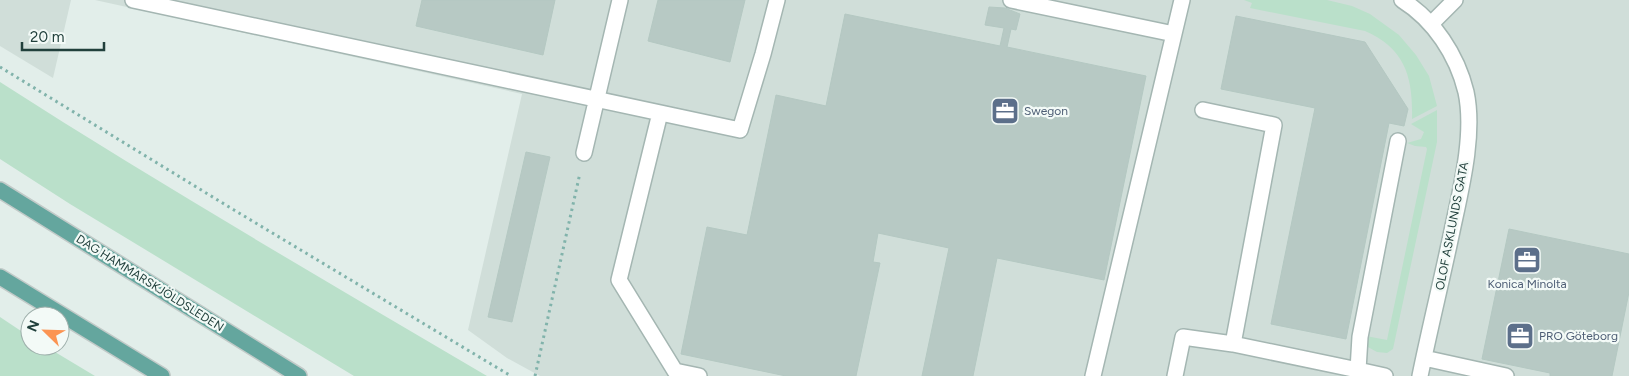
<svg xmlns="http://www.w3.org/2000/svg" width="1629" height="376" font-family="Figtree,sans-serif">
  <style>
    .built { fill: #d0ded9 }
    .green { fill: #bae0ca }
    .building { fill: #b7c9c4; stroke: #b4c8c2 }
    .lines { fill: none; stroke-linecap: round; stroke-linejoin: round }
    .minor-casing { stroke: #a4b6b2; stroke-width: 18 }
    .major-casing { stroke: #c1cac8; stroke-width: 18 }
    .path { stroke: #81b3ab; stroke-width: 3; stroke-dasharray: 2.5 4; stroke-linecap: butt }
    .minor { stroke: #fff; stroke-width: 15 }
    .major { stroke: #64a69e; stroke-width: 15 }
    .labels { text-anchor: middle; stroke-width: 4.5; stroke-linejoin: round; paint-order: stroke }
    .service-label { font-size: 12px; fill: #4e5e75; stroke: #f3faf7; text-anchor: start }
    .street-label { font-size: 12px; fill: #21403c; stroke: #f3faf7 }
  </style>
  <rect width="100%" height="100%" fill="#e2eeea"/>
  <!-- built -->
  <path class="built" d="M0,0H71L53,78L0,46Z
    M95,0H1629V376H540L507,358L468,330L522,94Z"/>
  <!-- green -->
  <path class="green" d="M1244,0H1327L1352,6L1370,14L1399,35L1416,55L1429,76L1437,106L1412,119C1413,78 1406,49 1365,31L1250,8L1252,3Z
    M0,82C159,184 324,280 487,376H354L70,204L0,159Z
    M1437,110V142L1393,349L1387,353L1377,352L1366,346V336L1387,340L1427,149L1426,147L1415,146L1407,143L1421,139L1424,132L1411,124Z
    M0,317L30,337V346H45L95,376H0Z"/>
  <!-- building -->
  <path class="building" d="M422,0H555L543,55L416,26Z
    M658,0H745L730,62L648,41Z
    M989,7L1005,8L1020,14L1016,30L1011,29L1007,47L1146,76L1104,280L997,258L973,376H922L949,248L878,233L873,262L880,263L856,376H786L681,354L707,227L747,235L776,95L826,106L845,14L1000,46L1004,28L985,25Z
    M1236,16L1365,42L1408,109L1404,126L1389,123L1346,339L1271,324L1315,108L1221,89Z
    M526,152L550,157L512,322L488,317Z
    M1509,229L1629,254V292L1612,376H1550V373L1482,359Z"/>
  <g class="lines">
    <defs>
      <path id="minor" d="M133,0L740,130L763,54L777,0
        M1011,0L1174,34
        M1402,0C1434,20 1457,55 1466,92C1475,134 1461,189 1452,231C1442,279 1430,327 1420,376
        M1431,24L1455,0
        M1203,110L1274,125L1233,344
        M660,113L619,280L675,371L699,376
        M584,153L620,0
        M1424,358L1506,376
        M1093,376L1182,0
        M1175,376L1183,337L1233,344L1358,370V376
        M1385,376L1358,370L1360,337L1398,141"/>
      <path id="major" d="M0,190L299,376
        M0,277L162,376"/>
    </defs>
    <!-- minor casing -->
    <use href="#minor" class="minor-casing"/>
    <!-- major casing -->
    <use href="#major" class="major-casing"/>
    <!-- path -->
    <path class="path" d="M0,67L234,210L511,376
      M535,376L580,173"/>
    <!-- minor -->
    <use href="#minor" class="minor"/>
    <!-- major -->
    <use href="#major" class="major"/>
  </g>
  <!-- icons -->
  <defs>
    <symbol id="office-square" viewBox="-11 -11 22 22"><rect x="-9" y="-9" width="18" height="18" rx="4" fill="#5c6f8a" stroke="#f3faf7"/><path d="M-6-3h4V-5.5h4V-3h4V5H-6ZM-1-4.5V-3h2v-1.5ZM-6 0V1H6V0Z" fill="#fff"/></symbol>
  </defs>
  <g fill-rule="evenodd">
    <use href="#office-square" x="989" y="95" width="32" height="32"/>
    <use href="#office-square" x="1511" y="244" width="32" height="32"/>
    <use href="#office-square" x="1504" y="320" width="32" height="32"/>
  </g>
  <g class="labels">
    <!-- service labels -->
    <g class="service-label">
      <text x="1024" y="115">Swegon</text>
      <text x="1527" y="288" text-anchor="middle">Konica Minolta</text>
      <text x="1539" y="340">PRO Göteborg</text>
    </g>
    <!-- street labels -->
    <g class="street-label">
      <text transform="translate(1452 226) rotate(-79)" y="4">OLOF ASKLUNDS GATA</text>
      <text transform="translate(150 283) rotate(32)" y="4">DAG HAMMARSKJÖLDSLEDEN</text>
    </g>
  </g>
  <!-- north arrow -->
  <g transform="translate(45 331) rotate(293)"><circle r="24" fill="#f3faf7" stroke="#9fb0ac"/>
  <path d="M0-4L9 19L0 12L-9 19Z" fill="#fb9453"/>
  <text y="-8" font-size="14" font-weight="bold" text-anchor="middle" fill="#21403c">N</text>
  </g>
  <!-- scale -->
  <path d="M22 42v8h82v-8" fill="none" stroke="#21403c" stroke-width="2.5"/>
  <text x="30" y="42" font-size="15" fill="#21403c" stroke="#f3faf7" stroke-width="4" paint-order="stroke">20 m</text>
</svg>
